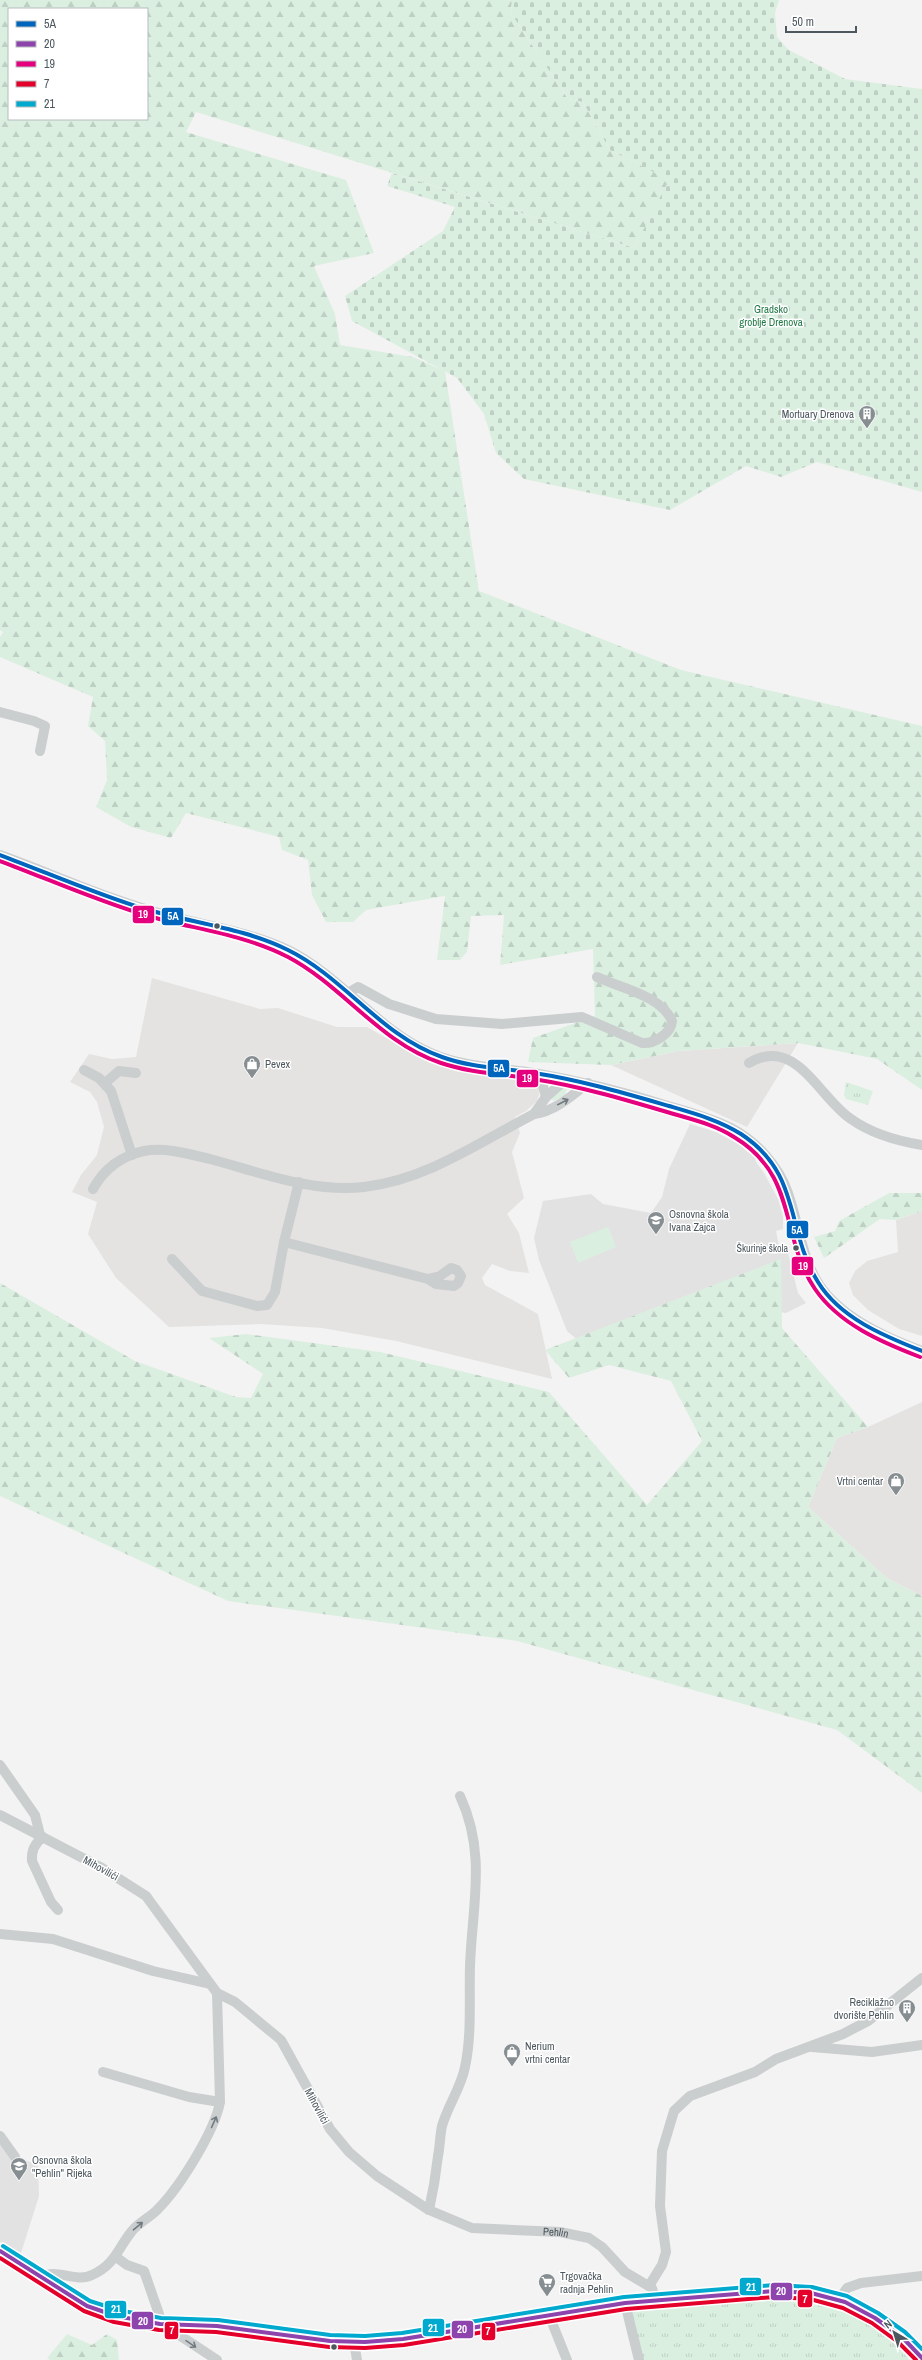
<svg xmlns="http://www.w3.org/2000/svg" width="922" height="2360" font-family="'Archivo Narrow',sans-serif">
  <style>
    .commercial { fill: #e4e3e1 }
    .education { fill: #e2e2e3 }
    .grass { fill: url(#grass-tufts) }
    .forest { fill: url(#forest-firs); fill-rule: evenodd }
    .cemetery { fill: url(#cemetery-stones) }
    .pitch { fill: #dbefe1 }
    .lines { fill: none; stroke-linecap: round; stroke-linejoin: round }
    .minor { stroke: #cbcecf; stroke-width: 10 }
    .major { stroke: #caccce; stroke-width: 12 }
    .bus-1-casing { stroke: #fff; stroke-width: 7 }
    .bus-2-casing { stroke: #fff; stroke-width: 7 }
    .bus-3-casing { stroke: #fff; stroke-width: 7 }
    .bus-4-casing { stroke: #fff; stroke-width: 7 }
    .bus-5-casing { stroke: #fff; stroke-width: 7 }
    .bus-1 { stroke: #0065bd; stroke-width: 4 }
    .bus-2 { stroke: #8e44ad; stroke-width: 4 }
    .bus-3 { stroke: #e5007d; stroke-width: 4 }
    .bus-4 { stroke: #e4002b; stroke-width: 4 }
    .bus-5 { stroke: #00a9ce; stroke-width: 4 }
    .oneway { stroke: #727b80 }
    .bus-dot { fill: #4c575e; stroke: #fff; stroke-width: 1.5 }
    .labels { text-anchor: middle; stroke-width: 3; stroke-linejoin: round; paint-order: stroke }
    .bus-label { font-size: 10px; fill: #4c575e; stroke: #fff; text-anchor: end }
    .park-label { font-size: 11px; fill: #227a47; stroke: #fff }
    .poi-label { font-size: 11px; fill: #4c575e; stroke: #fff; text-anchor: start }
    .street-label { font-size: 11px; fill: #4c575e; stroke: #fff }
    .line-badge { stroke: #fff; stroke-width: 1.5 }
    .badge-label { font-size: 11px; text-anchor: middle; font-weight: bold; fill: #fff }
  </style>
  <defs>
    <pattern id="grass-tufts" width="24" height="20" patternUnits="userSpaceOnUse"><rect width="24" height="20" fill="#dbefe1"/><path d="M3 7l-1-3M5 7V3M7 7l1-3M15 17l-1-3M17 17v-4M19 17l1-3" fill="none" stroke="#becfc3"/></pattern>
    <pattern id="forest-firs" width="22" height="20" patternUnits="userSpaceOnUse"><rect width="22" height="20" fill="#dbefe1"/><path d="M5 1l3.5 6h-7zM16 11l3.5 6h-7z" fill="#becfc3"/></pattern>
    <pattern id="cemetery-stones" width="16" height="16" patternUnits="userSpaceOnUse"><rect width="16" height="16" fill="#dbefe1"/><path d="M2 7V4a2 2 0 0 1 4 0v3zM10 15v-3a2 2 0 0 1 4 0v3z" fill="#becfc3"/></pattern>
  </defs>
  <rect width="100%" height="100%" fill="#f4f3f3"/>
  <!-- commercial -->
  <path class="commercial" d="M152,978L260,1009L278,1008L337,1027H367L430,1063L459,1072L534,1079L538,1082L539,1095L537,1101L526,1111L515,1117L520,1133L512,1152L524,1198L507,1214L519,1233L529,1273L510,1271L492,1264L482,1278L485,1285L538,1314L552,1379L396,1341L322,1328L260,1324L169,1327L116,1278L88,1234L97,1202L72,1192L81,1175L97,1155L104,1127L97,1102L90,1092L70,1082L89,1054L112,1059L136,1057Z
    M798,1043L747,1127L611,1065L679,1051Z
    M922,1211V1336L899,1329L868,1310L853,1295L849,1283L855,1271L867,1261L898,1252L896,1220Z
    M922,1402V1596L888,1579L808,1507L837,1438L868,1427Z"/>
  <!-- education -->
  <path class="education" d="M690,1124L716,1132L738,1144L755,1158L756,1162L764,1173L778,1199L783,1216V1229L776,1231L780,1250L787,1249L798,1293L806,1303L786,1313L773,1311L580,1342L567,1331L539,1260L534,1238L543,1201L591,1194L603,1204L651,1213L662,1197L669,1169Z
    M0,2133L17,2156L38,2166L39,2196L21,2253L0,2242Z"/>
  <!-- grass -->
  <path class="grass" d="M846,1082L873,1091L868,1105L846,1099L844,1095Z
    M565,1086L567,1088L565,1095L554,1101L551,1098Z
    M773,2300C831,2303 870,2315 910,2360H643L631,2312Z"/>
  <!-- forest -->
  <path class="forest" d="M0,0H512L511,13L568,99L583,102L610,150L670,180L634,248L196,112L186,132L346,180L374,253L314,266L335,314L340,345L413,357L445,371L479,591L681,670L922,726V1090L877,1059L798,1043L679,1051L611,1065L528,1062L533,1038L595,1016L593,949L500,965L504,915L471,916L467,952L460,960H437L445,896L366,910L353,922H326L312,895L308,860L282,850L279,837L186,813L171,838L131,827L96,807L107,780L105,741L88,726L93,697L0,657V637L3,632L0,630ZM9,9H147V119H9Z
    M889,1193H922V1211L896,1220L880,1219L824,1258L814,1237L835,1231L839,1221Z
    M781,1259L782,1328L868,1427L837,1438L808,1507L888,1579L922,1596V1793L837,1730L517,1641L228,1601L0,1496V1283L135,1361L236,1397L251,1398L263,1374L209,1338L246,1334L380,1352L549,1392L647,1505L702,1441L671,1381L609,1365L569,1378L545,1350Z
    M67,2334L92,2345L107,2334L117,2340L119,2360H50L47,2358Z"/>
  <!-- cemetery -->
  <path class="cemetery" d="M512,0H779L775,13L777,37L789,50L845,79L922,89V492L817,462L781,477L746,466L670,510L524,479L496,453L484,414L457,378L352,321L345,296L443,231L455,207L387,186L392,173L634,248L669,180L610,150L583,102L568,99L511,13Z"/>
  <!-- pitch -->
  <path class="pitch" d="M608,1227L616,1247L578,1263L570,1242Z"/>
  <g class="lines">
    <!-- minor -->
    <g class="minor">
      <path d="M0,712L34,721L45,726L40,751"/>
      <path d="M0,855C55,875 109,900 166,915C208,926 249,932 288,950C341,976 377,1030 431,1053C462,1067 501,1068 534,1073C580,1081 624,1092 668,1106C689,1112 711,1118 731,1128C756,1141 779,1166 788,1193C800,1227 802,1267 827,1295C851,1322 890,1339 922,1351"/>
      <path d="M348,993L358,987L389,1004L436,1019L502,1024L582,1017L642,1043C654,1044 671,1034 672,1021C661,995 620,988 597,977"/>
      <path d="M749,1063C796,1035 819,1098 851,1119C872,1134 897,1141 922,1145"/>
      <path d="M84,1070L99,1078L111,1091L132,1155"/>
      <path d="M537,1074L542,1083L546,1097"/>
      <path d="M105,1083L119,1071L136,1073"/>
      <path d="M534,1114L546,1097L566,1079"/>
      <path d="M93,1189C104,1169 121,1156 144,1151C166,1147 189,1154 210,1159C259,1172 312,1193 364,1187C426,1180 480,1142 534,1114C554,1112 573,1095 588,1083"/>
      <path d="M284,1242L428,1279L436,1284L454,1286L458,1283L461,1276L457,1270L451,1268L440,1276L428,1279"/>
      <path d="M172,1259L202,1291L257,1306L267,1305L275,1292L284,1242L299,1182"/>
      <path d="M0,1765L35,1815L40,1835"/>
      <path id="s1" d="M0,1815L102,1868L146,1896L217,1993L235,2002L281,2040L330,2129L349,2152L377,2176L429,2210L472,2228L560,2232L589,2238L602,2247L625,2272L652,2288L656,2302"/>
      <path d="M43,1837C35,1843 31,1850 32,1861L51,1902L58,1910"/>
      <path d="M0,1934L53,1939L153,1971L210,1984"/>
      <path d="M812,2047L872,2052L922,2045"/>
      <path d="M103,2072L189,2097L220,2102"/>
      <path d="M0,2136L15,2157"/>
      <path d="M429,2210C433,2192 436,2174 438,2156C440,2146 440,2135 442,2126C448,2105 461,2088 465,2067C472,2035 469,1999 470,1966C472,1906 487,1854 460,1796"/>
      <path d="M116,2257L127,2265L144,2271L159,2314L160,2324"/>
      <path d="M42,2277C56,2268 76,2283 92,2275C115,2265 118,2248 132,2231C139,2222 151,2217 158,2209C179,2188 215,2131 220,2102L217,1993"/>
      <path d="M649,2286L662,2265L666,2252L660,2206L662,2151L674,2111L690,2096L755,2072L776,2059L843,2034L868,2021L922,1978"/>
      <path d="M838,2301L847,2288L861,2283L922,2276"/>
      <path d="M625,2303L639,2360"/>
      <path d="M549,2315L567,2360"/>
      <path d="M168,2324L173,2331L217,2360"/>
      <path d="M354,2342L357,2360"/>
    </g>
    <!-- major -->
    <path class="major" d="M0,2251L87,2306L116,2316L160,2324L217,2326L330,2341L365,2342L403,2339L625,2303L774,2291L811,2293L845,2302L875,2318L902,2337L922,2358"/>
    <defs>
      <path id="bus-1" d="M0,855C48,873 96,894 145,909C192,923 244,928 288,950C345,978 381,1036 442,1057C472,1068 504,1068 534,1073C580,1080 624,1093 669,1106C693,1113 719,1120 741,1134C802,1174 785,1229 818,1282C840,1318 884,1336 922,1351"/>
      <path id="bus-2" d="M0,2251L87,2306L116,2316L160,2324L217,2326L330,2341L365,2342L403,2339L625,2303L774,2291L811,2293L845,2302L875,2318L902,2337L922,2358"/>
      <path id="bus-3" d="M0,861C48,879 95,900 145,915C192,929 244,934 288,957C343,986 380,1043 441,1063C471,1073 502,1074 533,1079C579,1086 623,1099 667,1112C690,1119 714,1124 734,1137C799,1176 779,1236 815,1289C839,1324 881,1342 920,1357"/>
      <path id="bus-4" d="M0,2258L84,2311L114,2322L159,2330L216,2332L329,2347L365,2348L404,2345L626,2309L774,2297L810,2299L843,2308L872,2323L898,2342L916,2360"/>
      <path id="bus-5" d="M3,2246L90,2301L118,2310L161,2318L218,2320L330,2335L365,2336L402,2333L624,2297L774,2285L812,2287L847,2296L878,2313L905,2332L922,2349"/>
    </defs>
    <!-- bus-1 casing -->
    <use href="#bus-1" class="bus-1-casing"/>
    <!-- bus-2 casing -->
    <use href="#bus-2" class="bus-2-casing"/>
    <!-- bus-3 casing -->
    <use href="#bus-3" class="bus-3-casing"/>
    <!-- bus-4 casing -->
    <use href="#bus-4" class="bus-4-casing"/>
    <!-- bus-5 casing -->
    <use href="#bus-5" class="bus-5-casing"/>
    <!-- bus-1 -->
    <use href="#bus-1" class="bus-1"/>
    <!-- bus-2 -->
    <use href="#bus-2" class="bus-2"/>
    <!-- bus-3 -->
    <use href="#bus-3" class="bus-3"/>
    <!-- bus-4 -->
    <use href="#bus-4" class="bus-4"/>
    <!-- bus-5 -->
    <use href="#bus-5" class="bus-5"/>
  </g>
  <!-- one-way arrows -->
  <defs><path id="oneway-shaft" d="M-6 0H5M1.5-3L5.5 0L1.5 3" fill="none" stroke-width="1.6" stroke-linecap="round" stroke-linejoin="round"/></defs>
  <g class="oneway">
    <use href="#oneway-shaft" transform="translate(563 1102) rotate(-27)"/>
    <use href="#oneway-shaft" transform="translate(214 2122) rotate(-66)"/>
    <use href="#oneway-shaft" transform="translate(138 2226) rotate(-40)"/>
    <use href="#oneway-shaft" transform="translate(191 2344) rotate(34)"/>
  </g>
  <!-- icons -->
  <defs>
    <symbol id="building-pin" viewBox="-11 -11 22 30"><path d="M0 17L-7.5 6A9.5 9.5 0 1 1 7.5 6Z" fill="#878e92" stroke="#fff"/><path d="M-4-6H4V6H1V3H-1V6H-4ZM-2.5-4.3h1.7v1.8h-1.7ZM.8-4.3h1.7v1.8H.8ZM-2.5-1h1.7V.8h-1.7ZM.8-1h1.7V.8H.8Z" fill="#fff"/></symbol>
    <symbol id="shop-pin" viewBox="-11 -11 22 30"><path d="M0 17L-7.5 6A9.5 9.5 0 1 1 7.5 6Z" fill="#878e92" stroke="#fff"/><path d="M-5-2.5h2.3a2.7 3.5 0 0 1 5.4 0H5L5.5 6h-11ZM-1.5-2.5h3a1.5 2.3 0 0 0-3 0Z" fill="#fff"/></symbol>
    <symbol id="school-pin" viewBox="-11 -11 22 30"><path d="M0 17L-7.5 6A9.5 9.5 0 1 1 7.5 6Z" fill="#878e92" stroke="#fff"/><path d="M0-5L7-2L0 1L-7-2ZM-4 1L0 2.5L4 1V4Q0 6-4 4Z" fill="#fff"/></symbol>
    <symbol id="supermarket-pin" viewBox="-11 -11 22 30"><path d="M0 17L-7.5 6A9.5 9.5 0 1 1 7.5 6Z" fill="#878e92" stroke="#fff"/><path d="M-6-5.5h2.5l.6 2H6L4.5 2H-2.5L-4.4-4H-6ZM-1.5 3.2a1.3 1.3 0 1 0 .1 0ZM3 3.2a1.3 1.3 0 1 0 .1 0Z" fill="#fff"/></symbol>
  </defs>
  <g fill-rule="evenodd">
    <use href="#building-pin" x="857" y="404" width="20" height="27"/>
    <use href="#shop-pin" x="242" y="1054" width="20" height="27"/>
    <use href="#school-pin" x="646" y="1210" width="20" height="27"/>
    <use href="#shop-pin" x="886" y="1471" width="20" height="27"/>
    <use href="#building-pin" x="897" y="1998" width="20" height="27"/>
    <use href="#shop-pin" x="502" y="2042" width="20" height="27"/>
    <use href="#school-pin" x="9" y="2156" width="20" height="27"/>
    <use href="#supermarket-pin" x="537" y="2272" width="20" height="27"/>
  </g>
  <!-- markers -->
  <g class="bus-dot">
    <circle cx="217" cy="926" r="3.5"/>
    <circle cx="796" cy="1248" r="3.5"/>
    <circle cx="334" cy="2347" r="3.5"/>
  </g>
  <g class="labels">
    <!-- bus labels -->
    <g class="bus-label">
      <text x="788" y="1252">Škurinje škola</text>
    </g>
    <!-- park labels -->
    <g class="park-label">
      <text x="771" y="313">Gradsko<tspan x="771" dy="13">groblje Drenova</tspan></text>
    </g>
    <!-- poi labels -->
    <g class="poi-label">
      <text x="854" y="418" text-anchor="end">Mortuary Drenova</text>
      <text x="265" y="1068">Pevex</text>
      <text x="669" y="1218">Osnovna škola<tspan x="669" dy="13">Ivana Zajca</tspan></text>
      <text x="883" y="1485" text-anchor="end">Vrtni centar</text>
      <text x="894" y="2006" text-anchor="end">Reciklažno<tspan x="894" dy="13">dvorište Pehlin</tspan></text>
      <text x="525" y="2050">Nerium<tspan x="525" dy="13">vrtni centar</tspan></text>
      <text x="32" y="2164">Osnovna škola<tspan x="32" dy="13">"Pehlin" Rijeka</tspan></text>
      <text x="560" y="2280">Trgovačka<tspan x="560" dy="13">radnja Pehlin</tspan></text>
    </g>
    <!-- street labels -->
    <g class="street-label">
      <text transform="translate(101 1868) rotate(29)" y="4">Mihovilići</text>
      <text transform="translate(317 2106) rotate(61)" y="4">Mihovilići</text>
      <text dy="4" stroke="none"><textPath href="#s1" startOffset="728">Pehlin</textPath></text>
    </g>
  </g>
  <g class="line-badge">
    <rect x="132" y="905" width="23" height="19" rx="4" fill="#e5007d"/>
    <rect x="161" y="907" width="23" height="19" rx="4" fill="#0065bd"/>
    <rect x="487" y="1059" width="23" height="19" rx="4" fill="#0065bd"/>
    <rect x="516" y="1069" width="23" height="19" rx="4" fill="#e5007d"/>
    <rect x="786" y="1220" width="23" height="19" rx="4" fill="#0065bd"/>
    <rect x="791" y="1256" width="23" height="20" rx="4" fill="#e5007d"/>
    <rect x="739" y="2277" width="23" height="19" rx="4" fill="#00a9ce"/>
    <rect x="770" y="2282" width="23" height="19" rx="4" fill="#8e44ad"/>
    <rect x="797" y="2289" width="16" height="19" rx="4" fill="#e4002b"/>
    <rect x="104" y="2300" width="23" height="19" rx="4" fill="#00a9ce"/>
    <rect x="131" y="2311" width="23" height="19" rx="4" fill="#8e44ad"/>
    <rect x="422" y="2318" width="23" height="19" rx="4" fill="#00a9ce"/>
    <rect x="451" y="2320" width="23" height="19" rx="4" fill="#8e44ad"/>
    <rect x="164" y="2321" width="15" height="19" rx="4" fill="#e4002b"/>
    <rect x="481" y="2322" width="15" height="19" rx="4" fill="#e4002b"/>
  </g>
  <g class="badge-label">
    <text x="143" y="918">19</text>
    <text x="173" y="920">5A</text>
    <text x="499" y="1072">5A</text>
    <text x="527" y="1082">19</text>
    <text x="797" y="1234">5A</text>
    <text x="803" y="1270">19</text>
    <text x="751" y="2291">21</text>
    <text x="781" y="2295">20</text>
    <text x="805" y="2303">7</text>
    <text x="116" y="2313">21</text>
    <text x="143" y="2325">20</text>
    <text x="433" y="2332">21</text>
    <text x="462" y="2333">20</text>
    <text x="172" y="2334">7</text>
    <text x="488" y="2335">7</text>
  </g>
  <!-- legend -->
  <rect x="8" y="8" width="140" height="112" fill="#ffffff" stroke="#b7bcbf"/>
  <rect x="16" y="21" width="20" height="6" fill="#0065bd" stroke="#b7bcbf"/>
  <text x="44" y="28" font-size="12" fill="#4c575e">5A</text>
  <rect x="16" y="41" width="20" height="6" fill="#8e44ad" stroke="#b7bcbf"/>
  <text x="44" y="48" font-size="12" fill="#4c575e">20</text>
  <rect x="16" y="61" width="20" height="6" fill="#e5007d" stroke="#b7bcbf"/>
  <text x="44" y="68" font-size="12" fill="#4c575e">19</text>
  <rect x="16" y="81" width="20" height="6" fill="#e4002b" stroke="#b7bcbf"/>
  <text x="44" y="88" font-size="12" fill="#4c575e">7</text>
  <rect x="16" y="101" width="20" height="6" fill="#00a9ce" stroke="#b7bcbf"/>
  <text x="44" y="108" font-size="12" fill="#4c575e">21</text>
  <!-- north arrow -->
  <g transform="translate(894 2332) rotate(322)" stroke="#ffffff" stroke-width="3" paint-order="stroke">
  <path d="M0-3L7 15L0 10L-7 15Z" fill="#4c575e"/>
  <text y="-6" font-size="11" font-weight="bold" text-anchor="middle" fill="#4c575e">N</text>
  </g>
  <!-- scale -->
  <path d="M786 26v6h70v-6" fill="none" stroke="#4c575e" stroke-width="2"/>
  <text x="792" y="26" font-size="12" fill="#4c575e" stroke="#ffffff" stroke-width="3" paint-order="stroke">50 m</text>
</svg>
